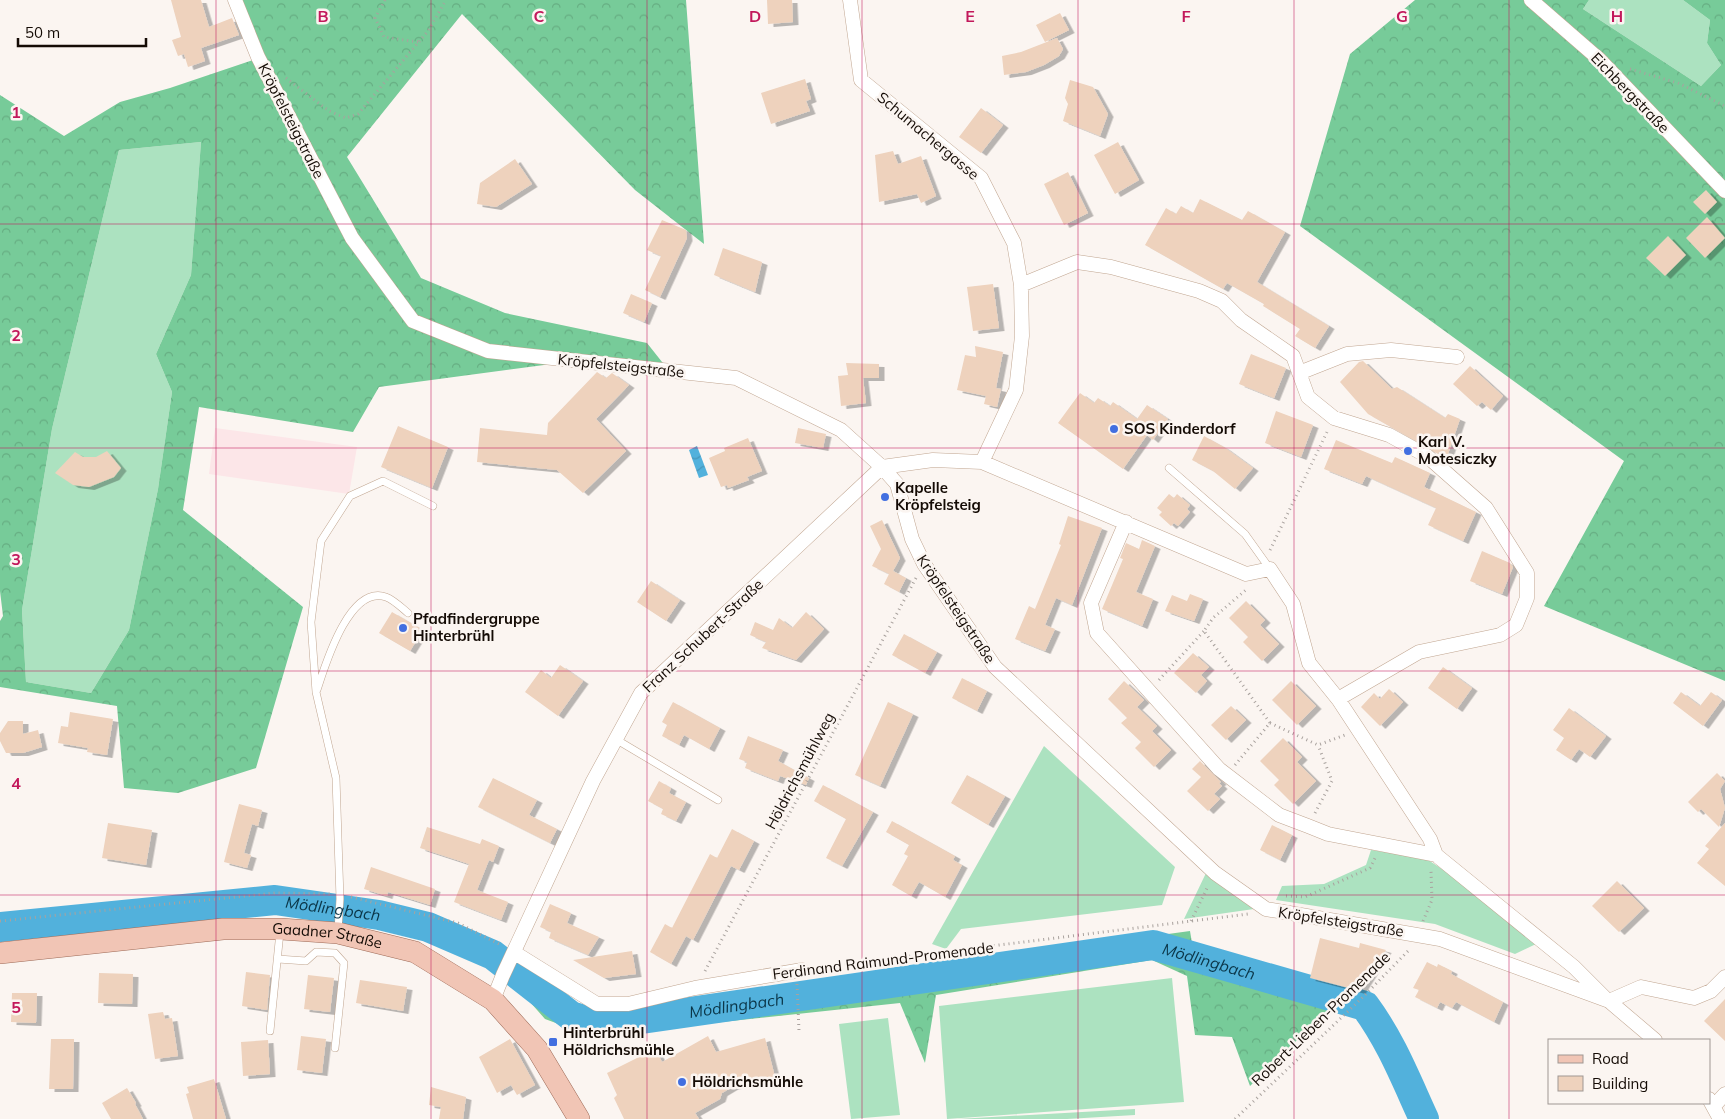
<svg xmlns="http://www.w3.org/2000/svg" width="1725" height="1119" font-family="Mulish,sans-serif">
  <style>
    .education { fill: #fce6e8 }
    .grass { fill: #ace2c0 }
    .forest { fill: url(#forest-crowns); fill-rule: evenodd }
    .water { fill: url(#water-waves) }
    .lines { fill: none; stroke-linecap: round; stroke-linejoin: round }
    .river { stroke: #52b1dc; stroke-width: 30 }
    .building { fill: #eed2bd; filter: url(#shadow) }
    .lane-casing { stroke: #c1a691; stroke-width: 8 }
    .street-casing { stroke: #c1a691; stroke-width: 15 }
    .primary-casing { stroke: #9e6b58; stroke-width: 22 }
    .path { stroke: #a9a29e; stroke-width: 3; stroke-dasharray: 1 4; stroke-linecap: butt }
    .lane { stroke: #fff; stroke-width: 7 }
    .street { stroke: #fff; stroke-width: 14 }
    .primary { stroke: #f1c5b5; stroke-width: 21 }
    .grid { fill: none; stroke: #c2185b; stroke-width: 1; stroke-opacity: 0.55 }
    .poi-dot { fill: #426fe0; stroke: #fbf5f1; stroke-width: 2 }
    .labels { text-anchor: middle; stroke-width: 5; stroke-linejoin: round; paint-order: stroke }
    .street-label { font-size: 15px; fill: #140b05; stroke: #fbf5f1 }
    .poi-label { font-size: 15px; font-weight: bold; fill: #140b05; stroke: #fbf5f1; text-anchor: start }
    .water-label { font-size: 16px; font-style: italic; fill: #0b3648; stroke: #fbf5f1 }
    .grid-label { font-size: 16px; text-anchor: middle; font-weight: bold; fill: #c2185b; stroke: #fbf5f1; stroke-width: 5; stroke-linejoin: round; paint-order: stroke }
  </style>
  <defs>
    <pattern id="forest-crowns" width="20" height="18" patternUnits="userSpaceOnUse" patternTransform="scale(1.25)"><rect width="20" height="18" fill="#77cb99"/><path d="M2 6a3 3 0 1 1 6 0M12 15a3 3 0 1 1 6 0" fill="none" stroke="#66ad82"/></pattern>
    <pattern id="water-waves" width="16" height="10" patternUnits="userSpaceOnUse" patternTransform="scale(1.25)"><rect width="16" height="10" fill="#52b1dc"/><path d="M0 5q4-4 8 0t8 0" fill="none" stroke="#4797bb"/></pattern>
    <filter id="shadow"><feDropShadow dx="5.5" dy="3" stdDeviation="0" flood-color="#0004"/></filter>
  </defs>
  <rect width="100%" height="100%" fill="#fbf5f1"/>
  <!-- education -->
  <path class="education" d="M215,428L357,447L349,494L209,474Z"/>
  <!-- grass -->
  <path class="grass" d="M1589,0H1683L1710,20L1707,43L1721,65L1701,86L1583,9Z
    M201,142L191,275L156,354L172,392L158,489L129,630L91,693L26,682L22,610L52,429L119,150Z
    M1044,746L1175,867L1162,905L961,929L946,949L932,944Z
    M1371,850L1425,858L1459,880L1536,944L1515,954L1435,924L1276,900L1282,886L1324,884L1366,865Z
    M1206,873L1254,909L1184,919Z
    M1172,978L1184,1102L947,1119L939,1006Z
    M888,1018L900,1115L851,1119L839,1024Z
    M1135,1109V1115L1067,1119H957Z"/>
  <!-- forest -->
  <path class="forest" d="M241,0H686L704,244L635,190L462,14L347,157L421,278L505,313L647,343L666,367L597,358L379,387L353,432L199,407L183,510L303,607L256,768L178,793L124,788L117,706L0,687V621L3,616L0,591V95L64,136L120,102L170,88L262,57ZM201,142L191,275L156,354L172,392L158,489L129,630L91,693L26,682L22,610L52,429L119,150Z
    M1415,0H1589L1583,9L1701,86L1721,65L1707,43L1710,20L1683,0H1725V681L1544,606L1624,461L1300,226L1350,54Z
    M1190,931L1196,967L1330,1008L1250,1086L1232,1037L1195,1035L1187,976L1152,960L936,995L925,1063L900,1003L657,1029L599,1039L545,1019L515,985L521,968L556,995L607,1017L632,1007Z"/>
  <!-- water -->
  <path class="water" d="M697,446L708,475L699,478L689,450Z"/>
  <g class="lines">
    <!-- river -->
    <path class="river" id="s1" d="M0,927L275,900L379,915L428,927L493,955L571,1016L600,1025L1153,945L1365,1006C1391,1041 1406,1080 1424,1119"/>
  </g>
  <!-- building -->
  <path class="building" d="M171,0H201L209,27L232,18L239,35L201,48L205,61L188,67L184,54L178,56L172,40L181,37Z
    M767,0H792L793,22L768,24Z
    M1060,13L1069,30L1045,42L1036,25Z
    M1057,38L1063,49L1059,56L1044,65L1026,72L1004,75L1002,56L1021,52Z
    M805,79L811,99L806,101L810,111L771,124L761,93Z
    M1070,80L1093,87L1108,114L1100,136L1063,121L1068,104L1065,98Z
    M981,108L1003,125L981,153L959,137Z
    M1118,142L1139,180L1115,194L1094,155Z
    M893,151L898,164L921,156L936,196L921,203L917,194L879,202L875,155Z
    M515,159L532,184L496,207L477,204L480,183Z
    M1068,172L1088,213L1064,225L1044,184Z
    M1706,190L1717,202L1705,214L1693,202Z
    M1200,199L1242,220L1248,211L1285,232L1257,282L1329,326L1315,348L1295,336L1300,329L1263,306L1264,304L1227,283L1223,289L1145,245L1166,208L1176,214L1181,206L1193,213Z
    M1707,217L1725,238L1705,258L1686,238Z
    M662,220L686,230L687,238L660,297L645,290L661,256L647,250Z
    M1668,236L1686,255L1665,276L1646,258Z
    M723,248L762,262L755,292L714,275Z
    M993,284L999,328L973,331L967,287Z
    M631,294L652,303L644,322L623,313Z
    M975,346L1003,352L996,388L1001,389L997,407L984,404L986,396L957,390L965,355L976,357Z
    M1251,354L1286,368L1274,398L1239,384Z
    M1363,361L1392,389L1397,387L1445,418L1448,414L1460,419L1447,457L1439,452L1438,454L1368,414L1340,382L1359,362Z
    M846,363L879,364V378H863L866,403L841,406L838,376L848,375Z
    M1470,366L1503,396L1491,410L1482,402L1477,406L1453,384Z
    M597,372L606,378L612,373L629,385L596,419L626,451L583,493L557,470L477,462L480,428L547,435L548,423Z
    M1080,393L1094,403L1098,398L1110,406L1113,402L1137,419L1147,405L1168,419L1153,440L1147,435L1123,469L1058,423Z
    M1276,411L1313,425L1301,457L1265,443Z
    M398,426L448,447L432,488L381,467Z
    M798,428L826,434L823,448L795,443Z
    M1204,436L1224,447L1253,468L1235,489L1213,471L1192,460Z
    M748,438L762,471L747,477L749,480L728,488L727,485L721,487L709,458L725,451L724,448Z
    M1336,440L1392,463L1395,457L1430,473L1424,487L1476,512L1463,541L1428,525L1436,508L1366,476L1362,484L1324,469Z
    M107,451L121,468L114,477L89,487L73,485L55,473L75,452L83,457H96Z
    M1169,494L1174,498L1177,494L1190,505L1187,509L1190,512L1178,526L1174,523L1171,526L1159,515L1162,512L1157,508Z
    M1068,516L1102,528L1072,605L1056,598L1045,625L1055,629L1045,651L1015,639L1029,606L1035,609L1061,545L1059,544Z
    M882,520L900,558L893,571L906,578L899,592L884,584L889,574L872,566L881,549L870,526Z
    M1142,540L1155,546L1136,592L1153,599L1142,626L1102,609L1123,559L1120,558L1126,543L1139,549Z
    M1482,551L1510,563L1513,567L1502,594L1470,581Z
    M651,581L680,600L666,621L637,602Z
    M1190,594L1203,599L1194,621L1165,611L1172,595L1187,601Z
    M1246,601L1265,620L1260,625L1279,644L1262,661L1243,642L1248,637L1229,618Z
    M392,612L423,630L410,651L379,633Z
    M806,612L824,629L796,660L762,648L766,642L750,635L755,622L773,630L779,618L792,628Z
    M904,634L937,652L925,673L892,655Z
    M1193,653L1209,667L1201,675L1207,681L1196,693L1174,673Z
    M560,665L583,681L558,716L525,692L541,670L551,678Z
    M1443,667L1472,688L1457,709L1428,688Z
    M962,678L987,691L977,711L952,698Z
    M1124,681L1144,700L1137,707L1157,726L1152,731L1171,750L1154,767L1135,748L1141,742L1121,723L1127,718L1108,699Z
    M1291,681L1316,706L1297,725L1272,700Z
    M1389,689L1403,702L1380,726L1361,707L1374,693L1380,699Z
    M1681,692L1700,706L1711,692L1722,700L1703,726L1673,703Z
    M673,702L720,728L709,749L684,735L679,745L662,736L667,725L662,722Z
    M888,702L913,714L880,786L855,775Z
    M1231,706L1246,720L1226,740L1211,725Z
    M1569,708L1606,736L1590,757L1579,749L1571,760L1556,750L1564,738L1553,730Z
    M70,712L113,719L107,755L87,752L88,748L58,743L61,726L68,727Z
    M8,721H23V734L38,730L42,747L23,753H6L0,741V733Z
    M748,736L783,750L778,761L809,778L806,785L780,776L778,781L745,768L747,762L739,759Z
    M1283,738L1302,757L1297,762L1316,781L1293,804L1274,785L1279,780L1260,761Z
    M1200,761L1221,782L1219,783L1222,786L1214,794L1220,799L1208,811L1187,791L1201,777L1192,769Z
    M1717,773L1725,781L1720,789L1725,808L1719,827L1701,809L1698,812L1688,802Z
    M967,775L1005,796L988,825L951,803Z
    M493,778L537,800L529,815L557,829L550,843L478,807Z
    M659,781L671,788L669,793L686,802L676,821L661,814L663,809L648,801Z
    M823,785L873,812L842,866L826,858L846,819L814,801Z
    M239,804L262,810L258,826L252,824L244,853L251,855L247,868L224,862Z
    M892,821L955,856L953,860L962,865L945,897L919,882L911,896L892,885L908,856L904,854L909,845L886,832Z
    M108,823L152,830L146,865L102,858Z
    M1725,823V886L1697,863L1709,849L1705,846Z
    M1272,825L1292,835L1280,860L1260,850Z
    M427,827L480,844L482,839L499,846L493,862L489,860L477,890L508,902L501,920L454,902L469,864L420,848Z
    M732,829L754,841L739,870L731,866L693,940L686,936L671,964L650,952L665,924L672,928L710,854L717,858Z
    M371,867L435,889L430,905L388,892L387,896L364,889Z
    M1617,881L1644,908L1619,932L1592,906Z
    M550,904L571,913L567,923L599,937L588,955L549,938L551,932L540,927Z
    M1320,938L1359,948L1360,943L1386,950L1360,991L1310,978Z
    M632,951L636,974L604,978L573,960Z
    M1427,962L1437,967L1438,964L1452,971L1451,974L1503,1002L1494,1022L1456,1002L1452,1008L1440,1002L1437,1008L1415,997L1419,990L1413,988Z
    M246,972L270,975L267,1010L242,1006Z
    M99,973L133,974L132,1004L98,1003Z
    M308,975L334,978L330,1012L304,1009Z
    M360,980L407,987L403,1011L356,1003Z
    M12,993H37L36,1023L11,1022Z
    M1725,999V1041L1704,1021Z
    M163,1012L165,1019L172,1018L178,1056L155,1059L148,1014Z
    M301,1036L326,1039L322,1073L297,1070Z
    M708,1036L716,1052L765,1038L775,1077L732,1087L722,1093L720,1099L695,1113L699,1119H624L614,1098L617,1095L607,1073L655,1049L662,1062Z
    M51,1039H74L73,1089H49Z
    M510,1039L535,1085L517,1095L511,1085L497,1093L479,1057Z
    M268,1040L270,1074L243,1076L241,1042Z
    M214,1079L226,1119H193L186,1094L189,1093L187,1087Z
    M431,1087L466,1097L463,1119H439L441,1107L429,1105Z
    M127,1088L136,1103L135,1104L143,1119H111L102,1103Z"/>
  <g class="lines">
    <defs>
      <path id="lane" d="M1169,468L1245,534L1270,569
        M317,690C325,666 349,584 386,597C394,600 402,608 408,613
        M617,740L718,800
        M338,930L340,899L336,778L316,692L311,622L321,541L350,496L383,481L433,506
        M278,959L306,961L316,952L335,953L344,963L335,1048
        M270,1031L280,932"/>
      <path id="street" d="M235,0L258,57L352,238L413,321L488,351L736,378L841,430L882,467L897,484L912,539L924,564L995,667L1215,873L1266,909L1440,939L1609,1001L1655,1040
        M850,0L861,80L981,178L1014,243L1021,285L1022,336L1016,390L982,462
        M1531,0L1600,60L1725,191
        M1021,285L1077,262L1111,267L1199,291L1222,301L1241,320L1293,356L1308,397L1334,418L1389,435L1427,456L1486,508L1527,573V598L1516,625L1500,635L1419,652L1338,699
        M1299,373L1347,354L1391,350L1457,357
        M882,467L933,460L982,462L1246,574L1270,569L1293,604L1309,663L1338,699L1430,839L1436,855L1574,967L1605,998
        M1126,522L1091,603L1097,633L1219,769L1279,815L1308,826L1328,834L1436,855
        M515,953L597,1004H628L695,988L802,970
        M493,1000L503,975L593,781L641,693L882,467
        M1609,1001L1641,987L1694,998L1711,991L1725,977
        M1709,1099L1720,1119
        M1714,1106L1725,1094"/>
      <g id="primary">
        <path id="s2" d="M0,953L223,929H281L338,933L415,952L493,1000L537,1049L579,1119"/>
      </g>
    </defs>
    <!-- lane casing -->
    <use href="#lane" class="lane-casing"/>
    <!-- street casing -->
    <use href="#street" class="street-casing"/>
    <!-- primary casing -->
    <use href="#primary" class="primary-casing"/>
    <!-- path -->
    <path class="path" d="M385,0L375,18L384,37L418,42
      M1630,69L1678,83L1725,106
      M286,78L329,111L346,118L358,114L428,31L446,0
      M1270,550L1328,430
      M1159,680L1204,631
      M1270,723L1318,745L1345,735
      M1235,765L1270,723L1204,631L1213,618L1247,589
      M1315,813L1332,781L1318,745
      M1286,896L1305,897L1370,868L1375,858
      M351,897L458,923L501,945
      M0,921L275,893L330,894
      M1191,921L1208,886
      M1423,921L1432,900L1431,871
      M815,968L1248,914
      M705,971L916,578
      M797,984L799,1031
      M1235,1119L1363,997L1410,949"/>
    <!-- lane -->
    <use href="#lane" class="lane"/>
    <!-- street -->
    <use href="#street" class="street"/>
    <!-- primary -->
    <use href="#primary" class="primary"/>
  </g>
  <!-- grid -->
  <path class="grid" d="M216,0V1119M431,0V1119M647,0V1119M862,0V1119M1078,0V1119M1294,0V1119M1509,0V1119M0,224H1725M0,448H1725M0,671H1725M0,895H1725"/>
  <!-- markers -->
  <g class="poi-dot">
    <circle cx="1114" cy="429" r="5"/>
    <circle cx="1408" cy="451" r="5"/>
    <circle cx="885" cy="497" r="5"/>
    <circle cx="403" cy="628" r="5"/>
    <rect x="548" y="1037" width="10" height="10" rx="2.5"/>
    <circle cx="682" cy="1082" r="5"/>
  </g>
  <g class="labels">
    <!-- street labels -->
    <g class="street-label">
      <text transform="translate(1630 93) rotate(46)" y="5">Eichbergstraße</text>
      <text transform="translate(291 121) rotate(63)" y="5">Kröpfelsteigstraße</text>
      <text transform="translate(928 136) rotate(40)" y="5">Schumachergasse</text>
      <text transform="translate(621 366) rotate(6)" y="5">Kröpfelsteigstraße</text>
      <text transform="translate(956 609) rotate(56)" y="5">Kröpfelsteigstraße</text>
      <text transform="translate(703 636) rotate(-43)" y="5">Franz Schubert-Straße</text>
      <text transform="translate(800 771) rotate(-62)" y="5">Höldrichsmühlweg</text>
      <text transform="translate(1341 922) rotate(9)" y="5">Kröpfelsteigstraße</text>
      <text dy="5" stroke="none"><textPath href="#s2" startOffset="329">Gaadner Straße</textPath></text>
      <text transform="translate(883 961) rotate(-7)" y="5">Ferdinand Raimund-Promenade</text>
      <text transform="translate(1321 1019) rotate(-44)" y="5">Robert-Lieben-Promenade</text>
    </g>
    <!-- poi labels -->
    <g class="poi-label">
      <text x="1124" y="434">SOS Kinderdorf</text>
      <text x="1418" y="447">Karl V.<tspan x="1418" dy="17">Motesiczky</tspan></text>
      <text x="895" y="493">Kapelle<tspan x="895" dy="17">Kröpfelsteig</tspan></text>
      <text x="413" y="624">Pfadfindergruppe<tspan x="413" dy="17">Hinterbrühl</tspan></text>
      <text x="563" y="1038">Hinterbrühl<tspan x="563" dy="17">Höldrichsmühle</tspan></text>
      <text x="692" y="1087">Höldrichsmühle</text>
    </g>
    <!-- water labels -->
    <g class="water-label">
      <text dy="6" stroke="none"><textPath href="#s1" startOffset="335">Mödlingbach</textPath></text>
      <text dy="6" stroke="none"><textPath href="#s1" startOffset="1249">Mödlingbach</textPath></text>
      <text dy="6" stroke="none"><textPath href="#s1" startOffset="770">Mödlingbach</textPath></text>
    </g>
  </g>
  <g class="grid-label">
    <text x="323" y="22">B</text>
    <text x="539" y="22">C</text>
    <text x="755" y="22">D</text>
    <text x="970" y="22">E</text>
    <text x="1186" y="22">F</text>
    <text x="1402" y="22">G</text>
    <text x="1617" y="22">H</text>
    <text x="16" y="118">1</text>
    <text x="16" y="341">2</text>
    <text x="16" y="565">3</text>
    <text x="16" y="789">4</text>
    <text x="16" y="1013">5</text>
  </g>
  <!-- legend -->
  <rect x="1548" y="1039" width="162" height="65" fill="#fbf5f1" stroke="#9f9793"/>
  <rect x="1558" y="1055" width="25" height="8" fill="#f1c5b5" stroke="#9f9793"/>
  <text x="1592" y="1064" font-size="15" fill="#140b05">Road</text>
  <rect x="1558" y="1076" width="25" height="15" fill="#eed2bd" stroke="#9f9793"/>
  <text x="1592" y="1089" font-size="15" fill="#140b05">Building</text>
  <!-- scale -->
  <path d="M18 38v8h128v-8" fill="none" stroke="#140b05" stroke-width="2.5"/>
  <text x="25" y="38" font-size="15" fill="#140b05" stroke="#fbf5f1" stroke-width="4" paint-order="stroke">50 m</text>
</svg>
